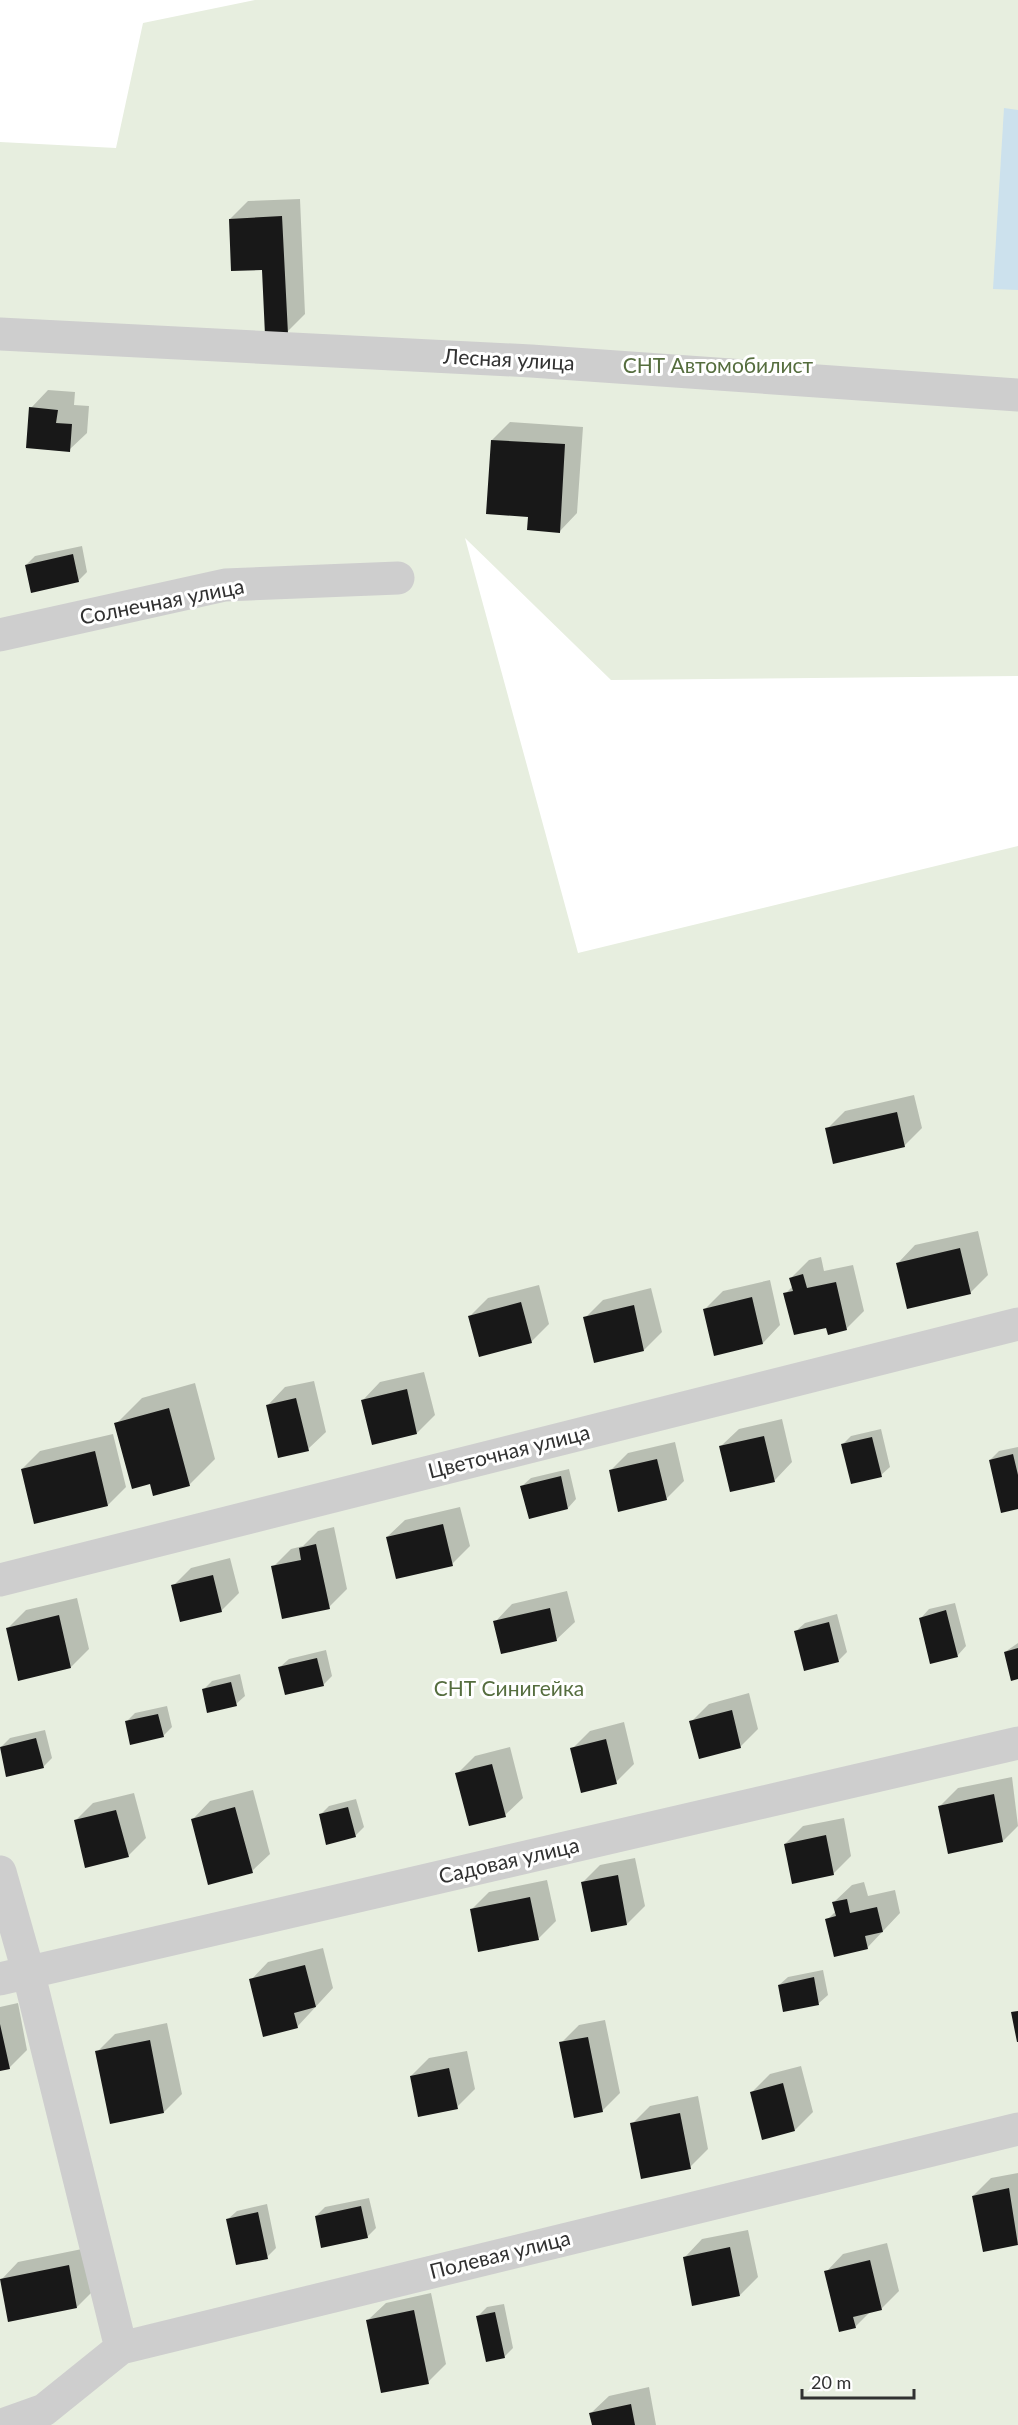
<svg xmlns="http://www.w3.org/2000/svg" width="1018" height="2425" font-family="Lato,sans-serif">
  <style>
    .green { fill: #e7eedf }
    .water { fill: #cce1ed }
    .shadow { fill: #0003 }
    .building { fill: #181818 }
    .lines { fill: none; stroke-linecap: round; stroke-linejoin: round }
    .street { stroke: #cecece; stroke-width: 33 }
    .labels { text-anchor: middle; stroke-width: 6; stroke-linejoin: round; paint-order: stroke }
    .street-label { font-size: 21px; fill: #313131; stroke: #fff }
    .park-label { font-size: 21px; fill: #556d3e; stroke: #fff }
  </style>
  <rect width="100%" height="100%" fill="#fff"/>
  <!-- green -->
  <path class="green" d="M255,0H1018V676L611,680L465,538L578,953L1018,846V2425H0V142L116,148L143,23Z"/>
  <!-- water -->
  <path class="water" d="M1004,108L1018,110V290L993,289Z"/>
  <!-- shadow -->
  <path class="shadow" d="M300,199L305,314L287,332L264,268L230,219L248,201Z
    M48,390L75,392L74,405L89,406L87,433L69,450L31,408Z
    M510,422L583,427L577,513L560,531L530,516L492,440Z
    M82,546L87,572L78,581L26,565L35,556Z
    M914,1095L922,1128L904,1146L827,1129L845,1111Z
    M978,1231L988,1275L970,1293L898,1263L915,1245Z
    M821,1257L824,1271L853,1265L864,1311L846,1329L827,1326L785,1294L793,1286L791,1278L809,1260Z
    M770,1280L780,1325L763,1343L705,1309L723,1291Z
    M539,1285L549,1324L531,1342L470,1316L488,1298Z
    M651,1288L662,1332L644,1350L585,1318L603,1300Z
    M424,1372L435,1415L417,1433L363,1400L380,1382Z
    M314,1381L326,1432L308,1449L268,1405L285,1387Z
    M195,1383L215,1459L189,1485L151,1482L116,1424L142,1398Z
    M782,1419L792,1462L775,1480L721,1446L739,1429Z
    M881,1429L890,1467L881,1475L843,1444L851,1436Z
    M113,1434L126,1487L108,1505L22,1469L40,1451Z
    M675,1442L684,1481L666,1499L610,1471L628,1453Z
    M1018,1447V1507L990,1460L999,1451Z
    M569,1469L576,1499L568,1508L522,1486L531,1478Z
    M460,1507L470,1546L452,1564L387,1537L405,1520Z
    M334,1527L347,1589L329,1607L273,1567L291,1549L303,1546L318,1531Z
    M230,1558L239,1593L221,1611L173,1586L191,1568Z
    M567,1591L575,1622L557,1639L502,1652L495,1622L512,1604Z
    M77,1598L89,1649L71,1667L8,1628L26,1610Z
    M955,1603L966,1646L958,1655L931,1662L921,1618L929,1609Z
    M837,1614L847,1652L838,1661L796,1631L805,1623Z
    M1018,1643V1678L1005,1652Z
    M326,1650L332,1676L323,1685L280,1667L289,1659Z
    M240,1674L245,1696L236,1704L203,1690L212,1681Z
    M749,1693L758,1729L740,1747L691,1722L709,1704Z
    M167,1706L172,1727L163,1736L126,1722L135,1713Z
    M624,1722L634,1764L616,1782L572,1749L590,1731Z
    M45,1730L52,1758L43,1767L1,1747L10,1738Z
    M510,1747L523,1798L505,1815L457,1774L475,1756Z
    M1012,1777L1018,1826L1003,1841L940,1806L958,1788Z
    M253,1790L270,1854L252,1871L193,1819L210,1801Z
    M134,1793L146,1838L128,1856L75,1821L93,1803Z
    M356,1799L364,1827L355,1836L320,1815L329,1806Z
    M844,1818L851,1856L833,1874L785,1844L803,1826Z
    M635,1858L645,1906L627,1924L582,1883L600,1865Z
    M547,1880L556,1921L538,1939L471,1910L489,1892Z
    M864,1882L868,1896L895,1890L900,1913L867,1948L827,1920L836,1911L834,1902L852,1885Z
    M323,1948L333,1988L297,2027L251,1980L268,1962Z
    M823,1970L828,1995L819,2003L784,2010L779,1985L788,1977Z
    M18,2003L27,2050L9,2068L0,2069V2007Z
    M605,2020L620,2093L602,2111L561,2043L579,2025Z
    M167,2023L182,2094L164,2112L97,2052L115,2034Z
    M467,2051L475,2089L457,2107L411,2076L429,2058Z
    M801,2066L813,2112L795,2130L752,2092L770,2074Z
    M698,2096L708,2149L690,2167L632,2124L650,2106Z
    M1018,2173V2243L984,2250L973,2196L991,2178Z
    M369,2198L376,2228L367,2237L316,2216L325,2207Z
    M267,2204L276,2248L267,2257L228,2219L237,2211Z
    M748,2230L758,2277L740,2295L685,2257L702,2239Z
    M887,2243L899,2291L881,2309L871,2311L855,2327L826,2272L843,2254Z
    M87,2248L95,2289L77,2307L1,2280L18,2262Z
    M431,2293L446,2364L428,2382L368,2320L386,2303Z
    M504,2304L513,2348L504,2357L478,2316L487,2307Z
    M649,2387L656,2425H593L591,2413L609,2396Z"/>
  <!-- building -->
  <path class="building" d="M282,216L288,334L265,335L262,270L231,271L229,219Z
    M29,407L58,410L56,423L72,424L70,452L26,448Z
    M491,440L565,444L560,533L527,530L528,517L486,514Z
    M73,554L79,582L31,593L25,565Z
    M897,1112L905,1147L833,1164L825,1128Z
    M960,1248L971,1294L907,1309L896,1263Z
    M803,1274L807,1288L836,1282L847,1330L828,1335L826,1328L794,1335L783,1293L793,1291L789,1278Z
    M752,1297L763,1344L714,1356L703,1309Z
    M521,1302L532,1343L479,1357L468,1316Z
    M634,1305L644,1351L594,1363L583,1317Z
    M407,1389L417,1434L372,1445L361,1400Z
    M296,1398L309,1451L278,1458L266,1405Z
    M169,1408L190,1486L153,1496L150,1484L132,1489L114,1423Z
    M764,1436L775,1482L730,1492L719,1446Z
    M872,1437L882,1477L851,1484L841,1444Z
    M95,1451L108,1506L34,1524L21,1469Z
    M1013,1454L1018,1475V1509L1001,1513L989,1460Z
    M657,1459L667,1500L618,1512L609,1470Z
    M561,1476L568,1509L529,1519L520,1486Z
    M443,1524L453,1566L396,1579L386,1537Z
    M316,1544L330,1609L282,1619L271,1566L301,1560L299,1548Z
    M213,1575L222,1612L180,1622L171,1585Z
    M550,1608L557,1641L501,1654L493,1621Z
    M946,1610L958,1657L930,1664L919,1618Z
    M59,1615L71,1668L18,1681L6,1628Z
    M829,1622L839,1662L804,1671L794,1631Z
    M1018,1648V1679L1011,1681L1004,1652Z
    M317,1658L324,1686L285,1695L278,1667Z
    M231,1682L237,1706L207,1713L202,1689Z
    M732,1710L741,1748L699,1759L689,1721Z
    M158,1714L164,1737L130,1745L125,1721Z
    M36,1738L44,1768L6,1777L0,1747Z
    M606,1739L617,1784L581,1793L570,1748Z
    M492,1764L506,1817L469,1826L455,1773Z
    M994,1794L1003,1842L948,1854L938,1806Z
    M235,1807L253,1873L208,1885L191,1819Z
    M348,1807L356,1837L326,1845L319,1814Z
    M116,1810L129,1857L85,1868L74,1820Z
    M826,1835L834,1875L792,1884L784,1844Z
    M618,1875L627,1925L591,1932L581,1882Z
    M530,1897L539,1940L478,1952L470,1909Z
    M847,1899L850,1913L877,1907L883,1932L865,1936L868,1949L834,1957L825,1919L836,1916L832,1902Z
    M305,1965L316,2007L294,2013L298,2028L263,2037L249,1979Z
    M814,1977L819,2005L783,2012L778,1985Z
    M1018,2011V2042H1017L1011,2012Z
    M0,2024L10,2069L0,2071Z
    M588,2037L603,2112L574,2118L559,2042Z
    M150,2040L164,2113L110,2124L95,2051Z
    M449,2068L458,2109L418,2117L410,2076Z
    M783,2083L795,2131L762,2140L750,2092Z
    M680,2113L691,2169L641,2179L630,2123Z
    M1009,2188L1018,2245L983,2252L972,2196Z
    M361,2206L368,2238L321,2248L315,2216Z
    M258,2212L268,2259L236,2265L226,2219Z
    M730,2247L740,2296L692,2306L683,2257Z
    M870,2260L882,2310L853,2317L856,2328L839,2332L824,2271Z
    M69,2265L77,2308L8,2322L0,2279Z
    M414,2310L429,2384L381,2393L366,2320Z
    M495,2312L505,2358L486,2362L476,2316Z
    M631,2404L635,2425H592L589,2413Z"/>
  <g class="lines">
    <!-- street -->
    <path class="street" d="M0,334L531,361L1018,395
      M0,635L225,585L398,578
      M0,1580L1018,1324
      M0,1872L28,1971L121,2348
      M0,1979L1018,1743
      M2,2425L44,2410L121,2348L1018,2129"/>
  </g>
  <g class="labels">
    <!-- street labels -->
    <g class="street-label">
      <text transform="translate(509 360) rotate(3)" y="7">Лесная улица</text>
      <text transform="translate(162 602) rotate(-11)" y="7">Солнечная улица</text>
      <text transform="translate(509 1452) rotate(-14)" y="7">Цветочная улица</text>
      <text transform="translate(509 1861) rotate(-13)" y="7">Садовая улица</text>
      <text transform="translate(500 2255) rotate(-14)" y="7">Полевая улица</text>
    </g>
    <!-- park labels -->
    <g class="park-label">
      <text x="718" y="373">СНТ Автомобилист</text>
      <text x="509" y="1696">СНТ Синигейка</text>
    </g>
  </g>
  <!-- scale -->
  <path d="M802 2389v9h112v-9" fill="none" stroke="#313131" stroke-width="3"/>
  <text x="811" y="2389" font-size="18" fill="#313131" stroke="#ffffff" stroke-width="4.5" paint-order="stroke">20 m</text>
</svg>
